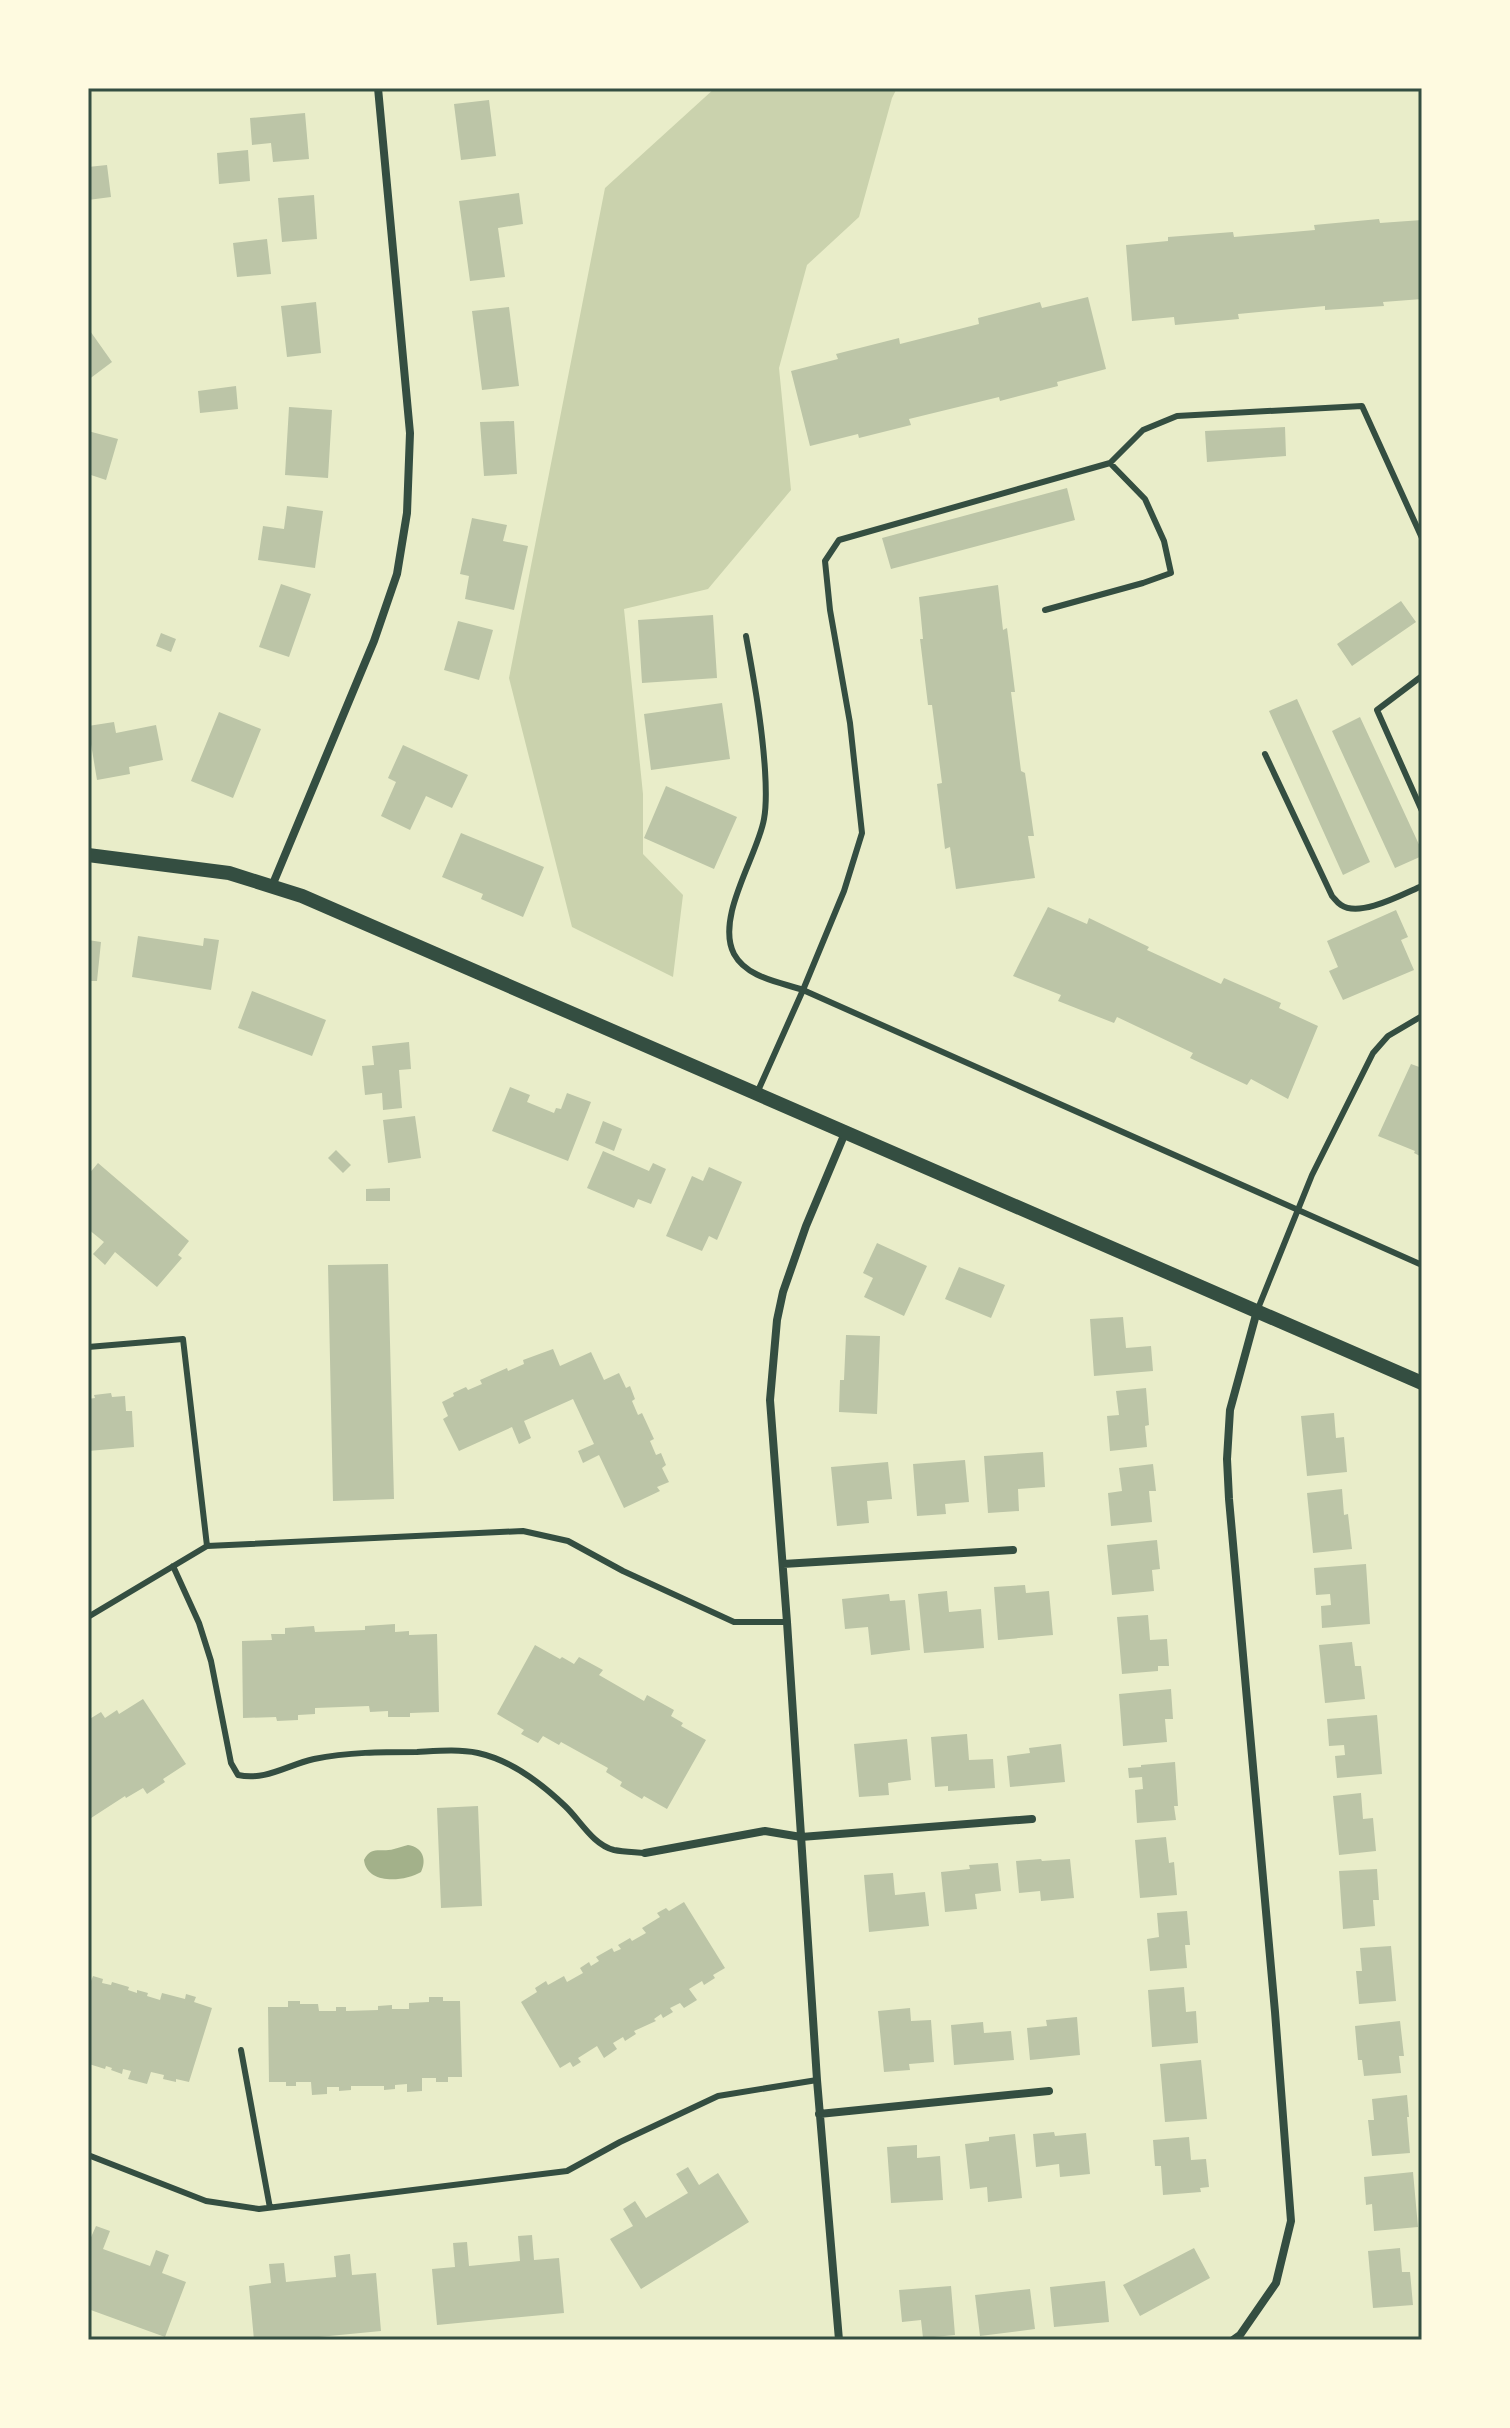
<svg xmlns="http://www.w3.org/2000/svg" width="1510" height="2428" font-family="Manrope,sans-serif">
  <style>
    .green { fill: #cad2ad }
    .water { fill: #a3b18a }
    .building { fill: #bcc5a7 }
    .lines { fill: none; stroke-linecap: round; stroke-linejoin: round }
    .service { stroke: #344e41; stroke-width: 6 }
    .minor { stroke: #344e41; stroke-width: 8 }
    .tertiary { stroke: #344e41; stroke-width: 14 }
    .neatline { fill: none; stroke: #344e41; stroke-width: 3 }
  </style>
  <rect width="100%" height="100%" fill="#e9edc9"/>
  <!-- green -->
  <path class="green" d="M715,88H897L892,98L859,217L807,265L779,368L791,490L708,589L624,609L643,794V854L683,895L673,977L572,927L509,678L605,188Z"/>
  <!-- water -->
  <path class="water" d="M408,1845C423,1847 427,1860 421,1872C404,1882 367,1885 364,1860C371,1845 381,1853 394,1849C399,1848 403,1846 408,1845Z"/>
  <!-- building -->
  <path class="building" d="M489,100L496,156L461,160L454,104Z
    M305,113L309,159L273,162L271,143L252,145L250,118Z
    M248,150L250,181L219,184L217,153Z
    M107,165L111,197L88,200V167Z
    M519,193L523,224L498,228L505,277L470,281L459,201Z
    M314,195L317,239L282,242L278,198Z
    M1379,219L1380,223L1422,220V299L1383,302L1384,306L1325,310V306L1238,314L1239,319L1175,325L1174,317L1132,321L1126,245L1168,241V237L1233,232L1234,237L1315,230L1314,225Z
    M267,239L271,274L237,277L233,243Z
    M1088,297L1106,369L1057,382L1058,386L1000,401L999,397L909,419L911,425L859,438L858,434L810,446L791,371L838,359L836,354L899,338L900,344L979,324L978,318L1040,302L1042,308Z
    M316,302L321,353L287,357L281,306Z
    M509,307L519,386L482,390L472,311Z
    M88,328L112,362L88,380Z
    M236,386L238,409L200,413L198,391Z
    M289,407L332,410L328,478L285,475Z
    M514,421L517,474L484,476L480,422Z
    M1285,427L1286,456L1207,462L1205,431Z
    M88,431L118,439L106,480L88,474Z
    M1067,488L1075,520L891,569L882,538Z
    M287,506L323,511L315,568L258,560L263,526L284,529Z
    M472,518L507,525L503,541L528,546L514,610L465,599L469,576L460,574Z
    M281,584L311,594L289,657L259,647Z
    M998,585L1003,630L1007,628L1015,692H1011L1021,771L1025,773L1034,836H1028L1035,878L956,889L950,847L945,849L937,784L942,783L932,705H928L920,639H923L919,597Z
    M1401,601L1416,622L1352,666L1337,644Z
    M713,615L717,678L642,683L638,620Z
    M458,621L493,630L479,680L444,670Z
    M161,633L176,639L171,652L156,646Z
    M1297,699L1370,862L1343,875L1269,711Z
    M722,703L730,759L651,770L644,714Z
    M219,712L261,729L233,798L191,781Z
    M1360,717L1422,851V856L1395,868L1332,731Z
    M114,722L116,733L156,725L163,760L129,767L130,774L97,780L88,726Z
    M403,745L468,775L452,808L426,796L410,830L381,816L396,782L388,778Z
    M666,786L737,817L714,869L644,838Z
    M461,833L544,867L523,917L481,899L483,894L442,877Z
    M1048,907L1087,924L1089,918L1149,947L1147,950L1221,984L1224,978L1281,1003L1279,1008L1318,1026L1288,1099L1251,1079L1247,1085L1190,1058L1193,1053L1117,1017L1114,1023L1058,1001L1061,995L1013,976Z
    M1396,910L1408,937L1401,940L1414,970L1343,1000L1329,971L1338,967L1327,941Z
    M138,936L203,946L204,938L219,940L211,990L132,977Z
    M88,940L101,942L97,981H88Z
    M252,991L326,1020L312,1056L238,1028Z
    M409,1042L411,1069L399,1070L402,1108L383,1110L382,1093L365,1095L362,1066L374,1065L372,1046Z
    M1411,1064L1422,1068V1157L1414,1153L1415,1151L1378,1136Z
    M510,1087L530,1095L527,1102L554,1113L556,1108L561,1109L567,1093L591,1102L568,1161L492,1131Z
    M415,1116L421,1158L388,1163L383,1120Z
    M603,1121L622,1129L614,1151L595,1143Z
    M336,1150L351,1165L343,1173L328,1158Z
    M603,1151L649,1171L653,1163L666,1169L651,1204L638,1199L634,1208L587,1188Z
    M98,1163L189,1241L178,1255L182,1258L157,1287L115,1252L105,1265L93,1254L104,1242L88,1229V1175Z
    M709,1167L742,1182L717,1240L709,1236L702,1251L666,1236L692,1176L703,1181Z
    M390,1188V1201H366V1189Z
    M877,1243L927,1266L904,1316L864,1297L873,1278L863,1273Z
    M388,1264L394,1499L333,1501L328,1265Z
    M959,1267L1005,1285L991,1318L945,1299Z
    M1123,1317L1126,1348L1151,1346L1153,1371L1094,1376L1090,1319Z
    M846,1335L880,1336L877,1414L839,1412L840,1380H844Z
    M553,1349L560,1366L591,1352L604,1380L619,1373L626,1388L630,1386L635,1399L632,1401L638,1415L642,1413L654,1439L650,1441L656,1455L661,1453L666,1465L662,1468L669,1482L657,1487L660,1491L624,1508L599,1455L583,1463L578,1451L594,1444L573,1399L524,1421L531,1438L519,1444L512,1427L459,1451L443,1419L448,1416L442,1402L454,1396L453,1393L466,1387L468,1390L482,1384L480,1380L507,1368L508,1371L524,1364L523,1360Z
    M1146,1388L1149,1425L1145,1426L1147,1447L1110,1451L1107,1416L1119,1415L1116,1391Z
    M111,1393L112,1397L125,1396L126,1411H132L134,1447L88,1451V1399L95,1398L94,1395Z
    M1334,1413L1336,1438L1344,1437L1347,1472L1307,1476L1301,1416Z
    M1043,1452L1045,1487L1018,1489L1019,1511L988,1513L984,1456Z
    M965,1460L969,1502L945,1504L946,1514L917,1516L913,1464Z
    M888,1462L892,1499L867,1501L869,1523L837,1526L831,1467Z
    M1153,1464L1156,1491H1149L1152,1522L1111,1526L1108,1493L1122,1491L1119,1468Z
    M1342,1489L1344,1515L1348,1514L1352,1549L1313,1553L1307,1493Z
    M1157,1540L1160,1569L1152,1570L1154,1591L1112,1595L1107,1545Z
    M1366,1564L1370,1624L1322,1628L1321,1606L1331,1605L1330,1594L1316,1595L1314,1568Z
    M1025,1585L1026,1593L1049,1591L1053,1635L998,1640L994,1587Z
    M947,1591L949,1612L981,1609L984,1648L924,1653L918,1594Z
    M889,1594L890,1601L905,1600L910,1650L871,1655L868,1627L845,1629L842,1599Z
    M1148,1615L1150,1640L1167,1639L1169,1666H1158V1671L1122,1674L1117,1617Z
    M395,1624V1632L409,1631V1635L437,1634L439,1712L410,1713V1717H388V1711L370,1712L369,1706L315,1708V1714L298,1715V1720L277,1721L276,1717L243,1718L242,1641L272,1640L271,1634H285V1628L314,1626L315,1632L365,1630V1626Z
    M1352,1642L1355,1666H1361L1365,1699L1325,1703L1319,1645Z
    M535,1645L560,1659L562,1657L574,1664L579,1657L603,1670L599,1675L644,1701L647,1695L674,1710L671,1716L683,1723L681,1726L706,1740L667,1809L644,1796L642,1799L620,1786L622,1782L606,1772L608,1768L561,1742L559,1745L543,1736L538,1743L521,1734L524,1730L497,1714Z
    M1171,1689L1173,1719H1165L1167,1742L1123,1746L1119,1694Z
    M143,1699L186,1764L163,1779L165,1782L147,1794L143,1788L126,1798L125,1796L88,1820V1720L101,1712L105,1718L117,1710L119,1714Z
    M1377,1715L1382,1774L1337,1778L1335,1756L1345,1755L1344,1745L1329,1746L1327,1719Z
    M967,1734L969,1760L993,1759L995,1788L948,1791V1786L935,1787L931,1737Z
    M907,1739L911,1780L888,1783L889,1795L859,1797L854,1744Z
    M1061,1744L1065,1782L1010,1787L1007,1756L1030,1753L1029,1748Z
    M1175,1762L1178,1806H1174L1176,1820L1137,1823L1135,1790L1143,1789L1142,1777L1129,1778L1128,1768L1141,1767V1765Z
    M1361,1793L1363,1819L1373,1818L1376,1851L1339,1855L1333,1796Z
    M478,1806L482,1906L441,1908L437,1808Z
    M1166,1837L1169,1863L1174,1862L1177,1895L1140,1898L1135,1840Z
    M1041,1859L1042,1861L1070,1859L1074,1898L1041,1901L1040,1891L1019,1893L1016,1861Z
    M998,1863L1001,1891L975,1894L977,1909L945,1912L941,1872L970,1869L969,1865Z
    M1377,1869L1379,1900H1373L1375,1926L1343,1929L1339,1871Z
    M893,1873L895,1895L925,1892L929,1926L869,1932L864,1875Z
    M684,1902L725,1968L713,1975L715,1978L704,1985L702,1981L689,1989L697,2000L684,2008L680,2003L670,2008L673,2012L663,2018L661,2014L654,2019L656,2021L634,2031L636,2034L625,2041L623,2037L613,2043L617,2049L604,2058L597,2046L578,2058L581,2062L573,2067L570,2062L560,2068L521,2002L537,1992L535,1988L546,1981L548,1985L564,1976L567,1982L583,1973L580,1968L589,1962L591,1966L599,1961L596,1957L612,1948L614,1952L621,1949L618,1945L630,1938L632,1941L646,1933L642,1928L660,1917L657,1913L666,1908L669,1911Z
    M1187,1911L1190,1945H1185L1187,1968L1150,1971L1147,1939L1159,1937L1157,1913Z
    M1391,1946L1396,2001L1359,2004L1356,1971H1362L1360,1948Z
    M93,1976L103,1979L102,1983L111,1985L112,1982L129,1987L128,1990L137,1993V1990L148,1993L147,1996L160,2000L162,1993L185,1999L186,1994L196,1997L194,2002L212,2008L189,2082L176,2079V2082L163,2079L164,2075L151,2072L147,2084L128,2079L131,2071L123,2069L122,2074L111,2070L112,2068L106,2066L105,2069L89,2064L88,1980L91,1981Z
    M1184,1987L1186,2012L1196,2011L1198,2043L1152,2047L1148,1990Z
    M429,1997H443V2001H460L462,2077H448V2082H436V2078H422V2091L407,2092V2084L395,2085V2089L384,2090V2086H351V2090L339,2091V2087H327V2094L312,2095L311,2082H296V2086H286V2082H269L268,2007H288V2001H300V2004H318L319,2011H336V2007H346V2011L378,2010V2006L392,2005V2009H409V2003L429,2002Z
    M910,2008L911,2021L931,2020L934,2062L909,2064L910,2070L884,2072L878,2011Z
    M1077,2017L1080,2055L1030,2060L1027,2028L1047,2026L1046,2020Z
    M1400,2021L1404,2056H1399L1401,2073L1364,2076L1362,2060H1358L1355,2026Z
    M983,2022L984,2033L1011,2031L1014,2060L954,2065L951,2025Z
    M1201,2060L1207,2119L1165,2122L1160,2064Z
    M1407,2095L1409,2117H1407L1410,2153L1372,2156L1368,2120H1374L1372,2099Z
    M1054,2132L1055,2136L1086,2133L1090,2174L1060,2177L1059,2164L1036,2167L1033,2134Z
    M1015,2134L1022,2198L988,2202L987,2187L970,2189L965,2144L989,2141V2137Z
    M1189,2137L1191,2160L1206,2159L1209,2187L1200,2188L1201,2192L1163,2195L1161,2166H1155L1153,2140Z
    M917,2145V2158L940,2156L943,2200L891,2203L887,2147Z
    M688,2167L699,2185L718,2173L749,2222L641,2289L610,2239L633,2226L623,2209L635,2201L646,2218L688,2193L676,2174Z
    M1413,2172L1418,2227L1374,2231L1372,2204L1366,2205L1364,2177Z
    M96,2226L110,2231L103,2249L150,2266L156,2250L169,2255L162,2273L186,2282L165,2337L88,2309V2244Z
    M532,2235L534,2260L559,2258L564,2313L437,2325L432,2269L455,2267L453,2243L467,2242L469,2266L520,2261L518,2236Z
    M1194,2248L1210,2278L1140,2316L1123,2285Z
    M1400,2248L1402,2272H1410L1413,2305L1373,2308L1368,2251Z
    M350,2254L352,2275L376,2273L381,2331L288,2340H254L249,2286L271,2283L269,2264L284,2263L286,2282L336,2277L334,2256Z
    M1105,2281L1109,2322L1054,2327L1050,2287Z
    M951,2286L955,2335L923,2338L921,2320L902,2322L899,2290Z
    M1030,2289L1035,2329L980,2336L975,2295Z"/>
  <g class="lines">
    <!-- service -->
    <path class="service" d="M1045,610L1143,583L1171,573L1164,541L1145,499L1110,463
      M746,636C754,680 762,724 765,770C766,786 767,803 764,819C758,855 715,917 734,954C747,978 780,982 803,990L1422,1265
      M1422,676L1377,710L1422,811
      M1265,754L1332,896C1335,899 1337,903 1341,905C1360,918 1403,894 1422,886
      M757,1093L803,990L844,891L862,833L850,723L830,610L825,561L839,540L1110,463L1143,430L1177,416L1362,406L1422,538
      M1257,1311L1312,1175L1373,1053L1388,1036L1422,1016
      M88,1347L183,1339L207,1546
      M173,1566L199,1623L211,1661L231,1763L238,1775C266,1781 287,1765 314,1759C348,1752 382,1752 417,1752C437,1751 458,1749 478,1753C510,1760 541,1783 565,1806C580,1820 593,1845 614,1850C624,1852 635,1852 645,1853
      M88,1617L207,1546L523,1531L568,1541L623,1571L734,1622H787
      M241,2050L270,2208
      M88,2155L206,2201L259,2209L567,2171L620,2142L718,2096L817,2080"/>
    <!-- minor -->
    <path class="minor" d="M272,886L374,641L397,574L407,513L410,433L378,88
      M783,1564L1013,1550
      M645,1853L765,1831L801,1837L1032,1819
      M819,2114L1049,2091
      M839,2340L817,2080L787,1622L770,1400L777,1320L783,1292L806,1226L845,1133
      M1233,2340L1240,2335L1276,2283L1291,2221L1275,2012L1229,1499L1227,1459L1230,1410L1257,1311"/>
    <!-- tertiary -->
    <path class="tertiary" d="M88,855L229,873L302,896L1422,1383"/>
  </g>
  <!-- border -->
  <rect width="1510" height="2428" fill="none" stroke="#fefae0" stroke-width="180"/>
  <rect x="90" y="90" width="1330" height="2248" class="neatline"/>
</svg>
